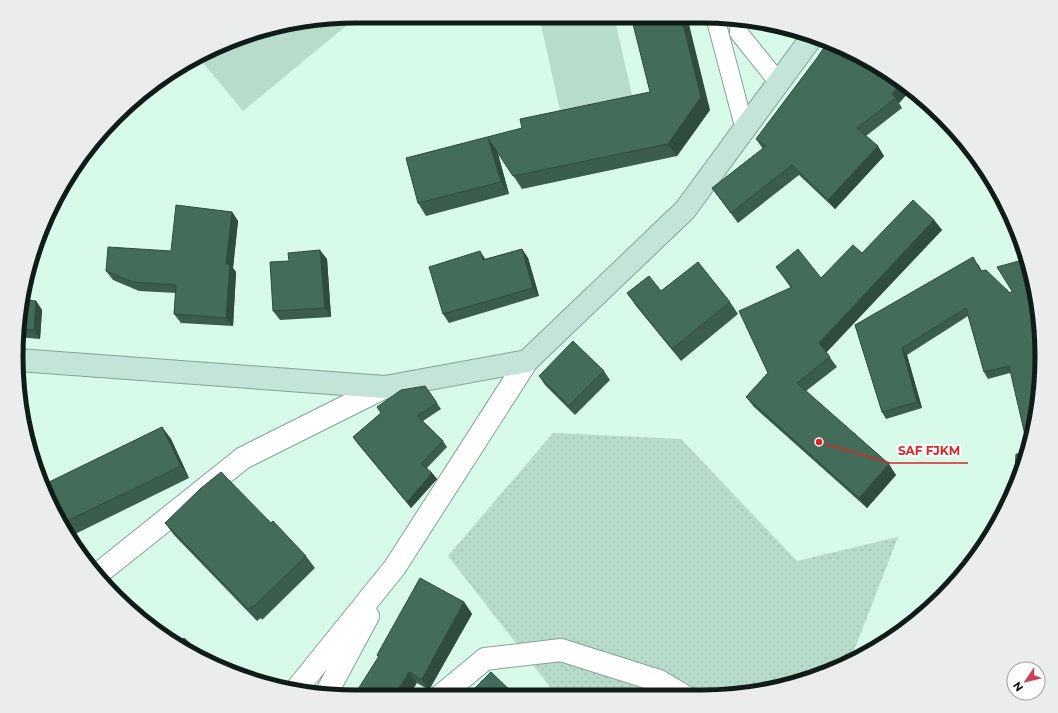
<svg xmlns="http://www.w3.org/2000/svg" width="1058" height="713" font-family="Montserrat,sans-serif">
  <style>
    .green { fill: url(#green-dots) }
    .pitch { fill: #b7dcc9 }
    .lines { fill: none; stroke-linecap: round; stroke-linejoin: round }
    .lane-casing { stroke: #84a494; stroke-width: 20 }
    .street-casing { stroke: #84a494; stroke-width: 24 }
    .secondary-casing { stroke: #84a494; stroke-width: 24 }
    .lane { stroke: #fff; stroke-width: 18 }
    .street { stroke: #fff; stroke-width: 22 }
    .secondary { stroke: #c3e4d7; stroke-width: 22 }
    .wall { fill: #3a5d4d }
    .shaded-wall { fill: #2f4c3e }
    .building { fill: #436c59; stroke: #2f4c3e }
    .rim { fill: none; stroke: #101c17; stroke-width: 5 }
    .leader { fill: none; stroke: #d62828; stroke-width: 1.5 }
    .callout-dot { fill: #d62828; stroke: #fefefe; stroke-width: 1.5 }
    .callout-label { font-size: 12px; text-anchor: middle; font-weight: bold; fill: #d62828; stroke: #fefefe; stroke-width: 4; stroke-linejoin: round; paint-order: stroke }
  </style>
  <defs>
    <pattern id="green-dots" width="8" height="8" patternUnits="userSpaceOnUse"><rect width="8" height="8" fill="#b7dcc9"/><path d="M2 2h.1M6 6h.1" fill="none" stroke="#9cbcac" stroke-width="1.8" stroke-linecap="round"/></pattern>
  </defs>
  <rect width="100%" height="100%" fill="#d8fae8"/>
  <!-- green -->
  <path class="green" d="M553,433L681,439L797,561L898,537L850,661L832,671L768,690L701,697H558L448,556Z"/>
  <!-- pitch -->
  <path class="pitch" d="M358,16L243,111L199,58L247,34Z
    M539,16H614L634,104L562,119Z"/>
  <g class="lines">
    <defs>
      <path id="lane" d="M715,17L745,130
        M740,20L739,33L779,83"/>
      <path id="street" d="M98,574L243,458L385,387
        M295,691L395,567L527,361
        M326,694L368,616
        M439,697L485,659L561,650L659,681L686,697"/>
      <path id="secondary" d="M18,360L385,387L527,361L685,210L812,37"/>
    </defs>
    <!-- lane casing -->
    <use href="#lane" class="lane-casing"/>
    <!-- street casing -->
    <use href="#street" class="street-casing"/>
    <!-- secondary casing -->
    <use href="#secondary" class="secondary-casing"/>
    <!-- lane -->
    <use href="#lane" class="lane"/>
    <!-- street -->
    <use href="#street" class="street"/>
    <!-- secondary -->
    <use href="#secondary" class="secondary"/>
  </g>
  <!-- wall -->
  <path class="wall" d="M817,58L909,92L899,103L902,108L866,136L884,156L835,209L799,175L738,223L712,188L763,149L756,139Z
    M710,110L677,156L522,189L497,151L509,194L426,216L418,203L406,158Z
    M232,212L238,221L233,268L236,272L233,326L181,323L174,314L176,293L139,291L113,280L106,271L171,251Z
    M934,220L942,230L826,352L837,367L806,391L896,475L867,508L754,407L746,397L768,373L791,288L776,267L821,278L862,253Z
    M522,249L528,258L539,296L449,323L443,314L485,259Z
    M327,259L331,317L280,320L273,311Z
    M1026,259L1010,373L988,379L984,372L968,316L907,355L922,408L886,419L882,412L855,325L978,264L982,271L1010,293L1012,291Z
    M661,291L730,302L738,314L681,361L636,306L627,293Z
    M25,300L36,301L42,310L40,339L17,337V334Z
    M604,371L610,380L575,415L545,385L539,376Z
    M425,386L441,409L423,421L443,441L447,447L427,468L432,473L437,479L411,508L357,443L353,437L381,413Z
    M162,427L171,439L189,478L69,537L62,527L45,484Z
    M165,523H271L306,556L315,568L262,620L261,618L257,621L174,535Z
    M464,602L472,614L429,690L417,683L378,657L377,655Z"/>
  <!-- shaded-wall -->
  <path class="shaded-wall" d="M681,16H687L710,110L677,156L668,144Z
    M900,85L909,92L899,103L892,94Z
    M488,138L497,150L509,194L501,182Z
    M878,146L884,156L835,209L828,200Z
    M232,212L238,221L233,268L236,272L233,326L226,318V264Z
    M934,220L942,230L826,353L819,343Z
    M522,249L528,258L539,296L533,288Z
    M320,250L327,259L331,317L325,308Z
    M480,251L486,260H483Z
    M36,301L42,310L40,339L34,330Z
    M902,348L907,355L922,408L917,402Z
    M162,427L171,439L189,478L181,466Z
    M889,464L896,475L867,508L859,498Z
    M432,473L437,479L411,508L407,502Z
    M464,602L472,614L429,690L421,679Z
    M409,672L417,683L408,697H393Z"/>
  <!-- building -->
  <path class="building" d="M631,16H681L701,97L668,144L513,176L488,138L501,182L418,203L406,158L522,128L520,119L650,92Z
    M827,43L852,51L900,85L892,94L896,98L857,128L878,146L828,200L792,165L731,213L712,188L766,146L756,139L817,58Z
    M913,200L934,220L819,343L830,357L797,383L889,464L859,498L746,397L768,373L739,311L792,287L776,267L798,249L821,278L853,245L862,253Z
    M176,205L232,212L226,264H230L226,318L174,314L176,285L133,282L106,271L108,247L171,251Z
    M522,249L533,288L443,314L429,267L480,251L483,260Z
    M320,250L325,308L273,311L270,262L289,261L288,253Z
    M973,257L981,271L986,270L1010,293L1012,291L997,267L1026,259L1035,290L1042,356L1036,423L1028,448L1009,366L984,372L966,308L902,348L917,402L882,412L855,325Z
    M698,262L730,302L672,349L627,293L649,276L661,291Z
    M25,300L36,301L34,330L18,329Z
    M573,341L604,371L569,406L539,376Z
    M425,386L437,403L417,416L443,441L421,464L432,473L407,502L353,437L381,413L377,407L401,390Z
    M162,427L181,466L61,524L45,484Z
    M1016,454H1026L1016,487L1014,491Z
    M221,472L271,523L273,521L306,556L253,607L252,606L248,609L165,523L200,489Z
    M420,578L464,602L423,677L421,679L409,672L393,697H353L379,656L377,655Z
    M184,638L214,665L206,662L180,643Z
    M491,672L517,697H466Z"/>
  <!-- crop -->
  <path d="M0 0H1058V713H0ZM356 23H702A333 333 0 0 1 1035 356V357A333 333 0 0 1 702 690H356A333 333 0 0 1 23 357V356A333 333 0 0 1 356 23Z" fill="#ebecec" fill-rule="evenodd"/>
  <path class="rim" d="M356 23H702A333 333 0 0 1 1035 356V357A333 333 0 0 1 702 690H356A333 333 0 0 1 23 357V356A333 333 0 0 1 356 23Z"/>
  <!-- callouts -->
  <path class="leader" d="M819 442L890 463H968"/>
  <circle class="callout-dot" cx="819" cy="442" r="4"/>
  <g class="callout-label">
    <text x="929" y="455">SAF FJKM</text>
  </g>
  <!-- north arrow -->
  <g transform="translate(1026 681) rotate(235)"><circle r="19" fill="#fefefe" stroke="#9fa4a2"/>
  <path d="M0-3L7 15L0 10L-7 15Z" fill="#cf3f5c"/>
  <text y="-6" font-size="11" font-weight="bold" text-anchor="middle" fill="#101c17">N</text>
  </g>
</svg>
